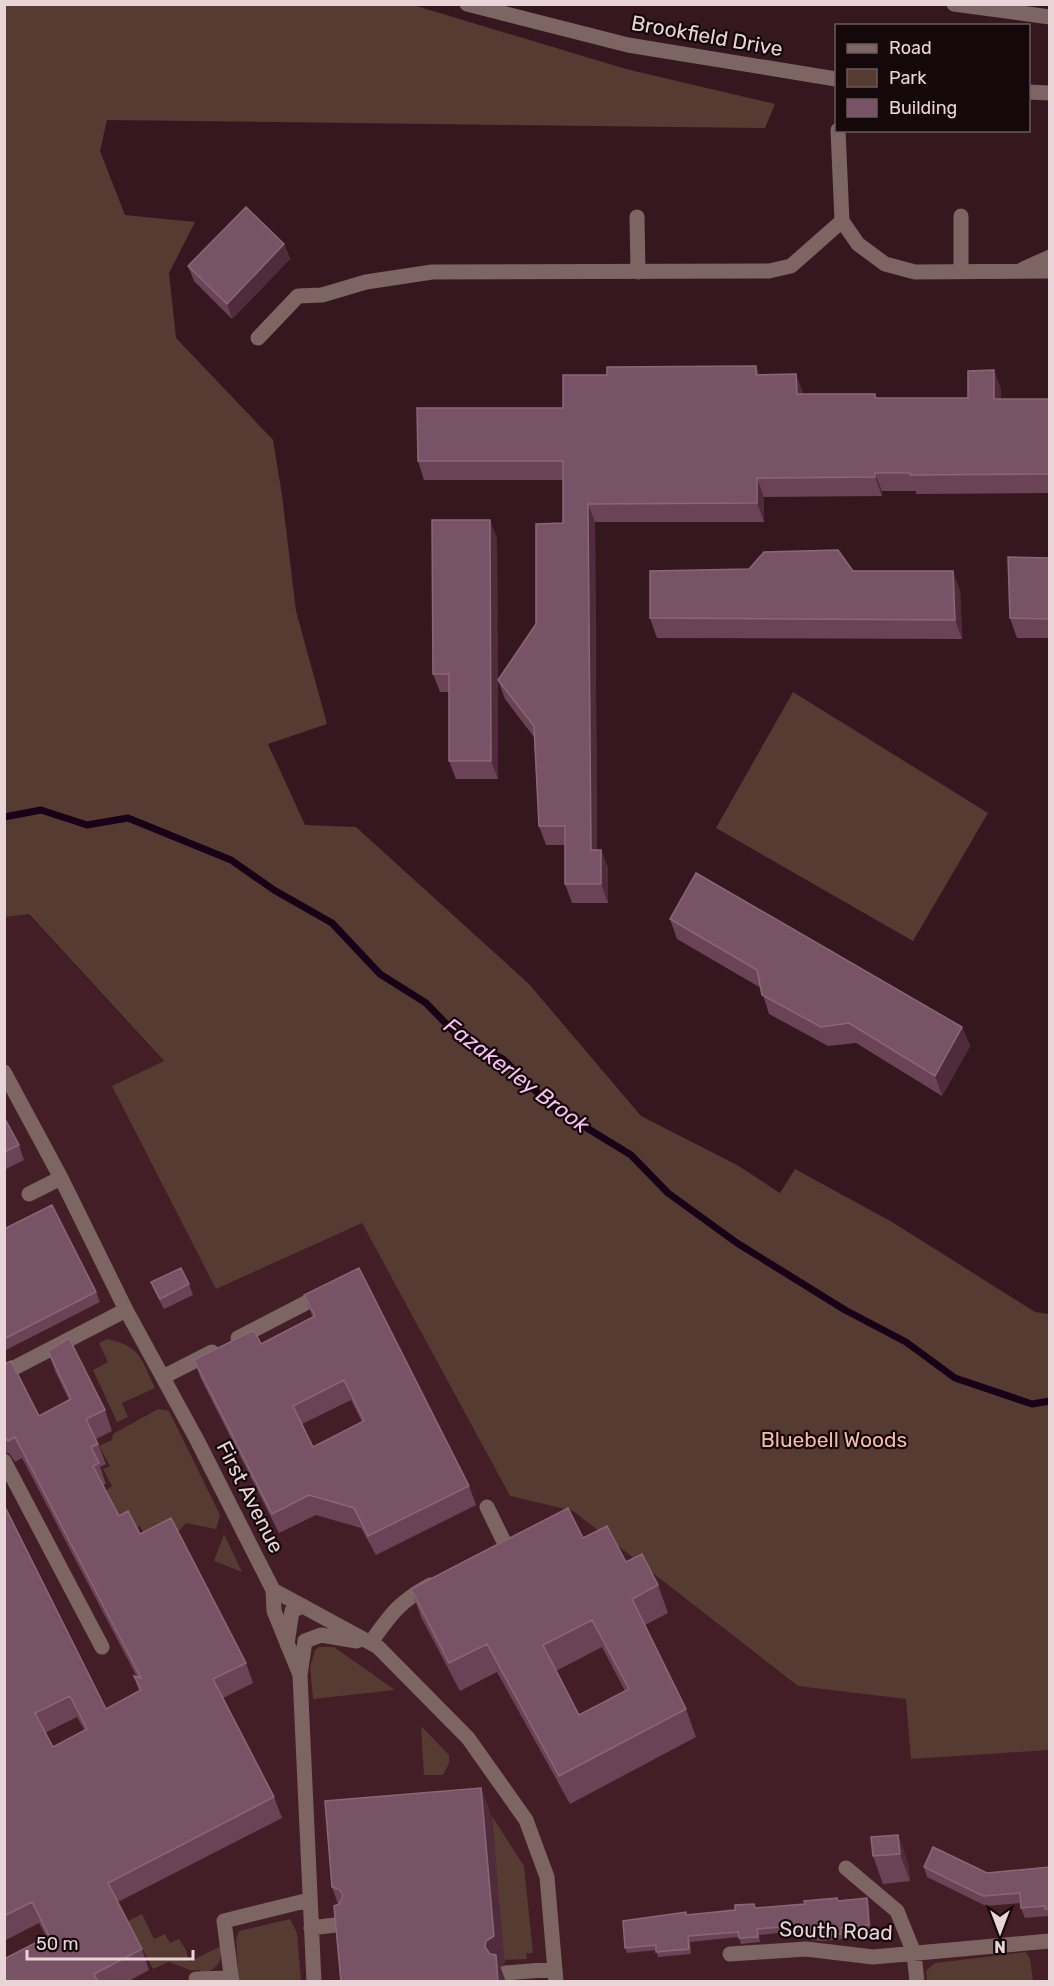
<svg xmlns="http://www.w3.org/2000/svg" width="1054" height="1986" font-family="Rubik,sans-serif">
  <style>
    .built { fill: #431e26 }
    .green { fill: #553b31 }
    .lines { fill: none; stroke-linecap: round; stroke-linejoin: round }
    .stream { stroke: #190118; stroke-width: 7 }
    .minor { stroke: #7c6563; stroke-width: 15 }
    .wall { fill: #6b4357; fill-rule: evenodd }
    .shaded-wall { fill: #4f2b3b }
    .building { fill: #785365; stroke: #8a6777; stroke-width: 1.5; fill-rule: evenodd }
    .labels { text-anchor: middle; stroke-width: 4.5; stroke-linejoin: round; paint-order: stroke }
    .street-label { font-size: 21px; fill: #e9d4d8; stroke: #14080a }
    .park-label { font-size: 21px; fill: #f6bca3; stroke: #14080a }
    .water-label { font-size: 22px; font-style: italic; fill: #f9bff3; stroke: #14080a }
  </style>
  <rect width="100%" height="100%" fill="#35181f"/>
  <!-- built -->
  <path class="built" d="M28,914L267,1174L341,1183L510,1496L573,1511L798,1686L1049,1697V1981H5L4,917Z"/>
  <!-- green -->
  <path class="green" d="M4,5H413L626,69L775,104L765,128L107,120L100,151L125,215L195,222L169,273L176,338L273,440L282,495L296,611L327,724L268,744L305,825L356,827L529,984L641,1116L737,1165L780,1193L795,1169L892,1222L1035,1312L1049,1314V1750L911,1759L906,1699L798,1686L573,1511L510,1496L362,1223L216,1289L112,1086L164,1061L29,914L5,917Z
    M793,692L988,813L913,941L716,828Z
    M107,1339C141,1346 141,1359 155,1388L122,1403L128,1417L117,1422L93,1370L108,1362L99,1343Z
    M158,1409L169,1411L220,1515L216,1529L186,1523L176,1534L151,1547L140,1526L127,1533L105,1491L112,1486L103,1469L110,1466L99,1446L112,1440L113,1434Z
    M224,1534L242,1572L214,1561Z
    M319,1647H334L395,1690L313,1699L310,1667L315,1650Z
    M421,1726L449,1755V1763L443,1775H424Z
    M492,1816L524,1866L533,1953H526L527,1959L504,1960Z
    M142,1914L154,1939L165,1934L170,1943L179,1939L186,1950L189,1962L221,1946C223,1962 216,1971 200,1974V1970H190L169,1962L153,1969L128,1921Z
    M290,1919L297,1933L301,1981H239L236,1939L239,1931Z
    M1026,1952L1030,1959L1033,1981H927L926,1971L935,1963Z"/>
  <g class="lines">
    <!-- stream -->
    <path class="stream" d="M4,817L41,810L87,825L128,818L231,860L274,890L332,923L380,974L426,1003L455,1033L503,1059L551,1106L631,1155L668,1193L737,1243L845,1310L906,1342L955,1378L1032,1404L1050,1401"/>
    <!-- minor -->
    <path class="minor" d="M467,4L628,45L836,79
      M954,4L1050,17
      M1028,92L1050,93
      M838,130L842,221L858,244L885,264L915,272L1050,271
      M637,217L638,272
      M1023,269L1050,257
      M961,271V216
      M258,338L298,296L322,295L366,282L432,272L769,271L791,266L842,221
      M4,1072L61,1178L126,1310L197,1440L273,1590L274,1611L300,1675L314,1982
      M29,1194L61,1178
      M238,1338L323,1294
      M4,1370H10L126,1310
      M163,1377L212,1352
      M4,1461L102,1647
      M487,1507L506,1546
      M273,1590L378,1647L468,1738L526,1820L547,1877L556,1982
      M371,1642C391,1614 399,1602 430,1585
      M287,1644L292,1611L303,1606
      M300,1675L305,1641L321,1635L357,1641
      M846,1868L897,1911L914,1953L917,1982
      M311,1928L343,1924
      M730,1954L806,1949L873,1957L1050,1941
      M505,1973L555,1969
      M196,1979L231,1978
      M232,1982L224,1921L309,1900"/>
  </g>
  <!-- wall -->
  <path class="wall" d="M284,244L290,259L232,319L194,281L188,266Z
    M756,366L759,375L796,374L803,394H875L877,398H968L1001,389V399H1050V493L916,494V491H882V496L764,497V522H595L597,850H601L608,868V903H572L565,884V845H546L539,826L534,737L505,699L498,680L536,624L563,523V480H424L418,461L563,408L607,375Z
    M497,538L498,779H456L449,761V692H440L433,674Z
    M1050,558V638H1017L1010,618Z
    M853,571L960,590L962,639L657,638L650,618Z
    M670,919L962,1027L970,1046L942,1096L856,1043L828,1046L769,1014L761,988L677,939Z
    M4,1117L19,1145L24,1160L4,1170Z
    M4,1229L96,1292L100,1302L4,1351Z
    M151,1282L189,1284L193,1295L164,1309L155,1292Z
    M304,1295L469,1486L476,1505L376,1555L361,1528L316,1515L279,1533L201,1379L194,1360L261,1344L313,1318ZM351,1400L362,1422L313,1447L302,1424Z
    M48,1351L105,1410L112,1431L96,1439L106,1464L100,1467L106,1484L103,1485L119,1516L140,1534L246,1663L253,1683L223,1698L274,1797L282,1818L118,1902L142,1949L149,1970L127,1982H4L47,1938L39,1923L4,1941V1505L106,1709L139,1691L134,1676L137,1677L22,1458L15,1462L9,1453H4V1364L39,1416L69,1400L55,1371ZM77,1717L85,1731L53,1747L45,1733Z
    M583,1538L626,1562L658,1585L668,1613L645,1625L686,1709L696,1737L570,1804L497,1672L460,1691L421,1617L411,1589ZM602,1647L625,1691L579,1715L556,1671Z
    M481,1788L491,1816L505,1963L500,1966L338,1904L332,1887Z
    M898,1835L908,1863L910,1881L883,1884L873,1856Z
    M924,1867L987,1873L1050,1867V1919L1048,1916L1025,1918L1021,1908V1903L986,1906L927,1877Z
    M867,1898L869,1903L871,1930L842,1933L843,1939L823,1941L810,1940L807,1930L759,1935L760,1942L741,1944L739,1937L690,1942L691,1954L658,1957L656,1950L627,1953L625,1948L686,1912L687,1915Z"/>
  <!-- shaded-wall -->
  <path class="shaded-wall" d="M284,244L290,259L232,319L227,304Z
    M994,370L1001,389V418L994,399Z
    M796,374L803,393L804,413L797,394Z
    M875,473L882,491V496L875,477Z
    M757,478L764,497V522L757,503Z
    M588,504L595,522L597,868L591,850Z
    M490,520L497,538L498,779L491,761Z
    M953,571L960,590L962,639L955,620Z
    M601,850L608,868V903L601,884Z
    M962,1027L970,1046L942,1096L935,1076Z
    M481,1788L491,1816L505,1963L500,1966L506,1982H498L485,1947Z
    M898,1835L908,1863L910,1881L900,1854Z
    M867,1898L869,1903L871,1930L869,1925Z"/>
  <!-- building -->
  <path class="building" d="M246,207L284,244L227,304L188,266Z
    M756,366V375L796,374L797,394H875V398H968V371L994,370V399H1050V474L910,475V473H875V477L757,478V503L588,504L591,850H601V884H565V826H539L534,726L498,680L536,624V524L563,523V461H418L417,408H563V375H607V367Z
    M432,520H490L491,761H449V674H433Z
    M838,550L853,571H953L955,620L650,618V571L749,569L764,552Z
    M1008,557L1050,558V619L1010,618Z
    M696,873L962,1027L935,1076L849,1023L821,1027L762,995L757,970L670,919Z
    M4,1117L19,1145L4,1152Z
    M52,1205L96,1292L4,1339V1229Z
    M181,1268L189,1284L160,1299L151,1282Z
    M359,1268L469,1486L368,1536L354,1508L309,1495L272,1514L194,1360L254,1330L261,1344L315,1316L304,1295ZM344,1380L364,1421L313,1447L293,1406Z
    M69,1338L105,1410L86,1419L98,1444L91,1447L99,1463L93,1466L119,1516L128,1511L140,1534L171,1518L246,1663L213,1679L274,1797L108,1883L142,1949L94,1974L98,1982H4V1959L49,1936L32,1902L4,1916V1505L106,1709L141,1690L134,1676L141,1678L15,1437L8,1441L4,1436V1364L11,1361L39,1416L71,1399L48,1351ZM70,1696L87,1729L53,1747L35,1713Z
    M568,1508L583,1538L607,1526L626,1562L642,1554L658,1585L632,1599L686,1709L559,1776L487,1644L449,1663L411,1589ZM592,1620L629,1689L579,1715L543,1645Z
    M481,1788L494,1936L486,1941L485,1947L490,1954L496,1955L498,1982H341L334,1906L339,1904L343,1896L340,1890L332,1887L325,1801Z
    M898,1835L900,1854L873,1856L871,1837Z
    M933,1847L987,1873L1050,1867V1909H1045V1906L1021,1908L1020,1893L983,1896L924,1867Z
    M837,1898L838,1901L867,1898L869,1925L840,1928L841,1934L821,1936L808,1934L807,1925L757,1929L758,1937L739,1938L738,1932L688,1936L689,1949L656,1952V1945L625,1948L623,1921L686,1912V1915L735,1910V1905L754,1904L755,1908L805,1904L804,1901Z"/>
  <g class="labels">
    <!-- street labels -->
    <g class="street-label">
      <text transform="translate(707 36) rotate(10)" y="7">Brookfield Drive</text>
      <text transform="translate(250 1497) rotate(63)" y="7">First Avenue</text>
      <text transform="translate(836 1931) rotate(2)" y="7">South Road</text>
    </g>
    <!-- park labels -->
    <g class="park-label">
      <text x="834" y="1447">Bluebell Woods</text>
    </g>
    <!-- water labels -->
    <g class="water-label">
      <text transform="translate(517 1075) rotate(37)" y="8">Fazakerley Brook</text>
    </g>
  </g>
  <!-- border -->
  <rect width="1054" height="1986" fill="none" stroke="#e9d4d8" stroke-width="12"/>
  <!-- legend -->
  <rect x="835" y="24" width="195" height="108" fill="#14080a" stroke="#695a5c" stroke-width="1.5"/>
  <rect x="847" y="44" width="30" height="9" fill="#7c6563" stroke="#695a5c" stroke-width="1.5"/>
  <text x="889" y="54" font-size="18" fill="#e9d4d8">Road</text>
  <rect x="847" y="69" width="30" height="18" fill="#553b31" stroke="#695a5c" stroke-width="1.5"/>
  <text x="889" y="84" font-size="18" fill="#e9d4d8">Park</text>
  <rect x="847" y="99" width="30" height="18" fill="#785365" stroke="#695a5c" stroke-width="1.5"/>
  <text x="889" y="114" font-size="18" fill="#e9d4d8">Building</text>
  <!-- north arrow -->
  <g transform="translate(1000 1932) rotate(180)" stroke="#14080a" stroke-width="4.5" paint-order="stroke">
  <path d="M0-4.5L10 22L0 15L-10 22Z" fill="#e9d4d8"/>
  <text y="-9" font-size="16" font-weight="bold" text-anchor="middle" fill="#e9d4d8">N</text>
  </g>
  <!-- scale -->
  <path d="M27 1950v9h166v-9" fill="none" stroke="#e9d4d8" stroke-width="3"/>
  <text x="36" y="1950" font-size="18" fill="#e9d4d8" stroke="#14080a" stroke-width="4.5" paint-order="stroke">50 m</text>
</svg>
